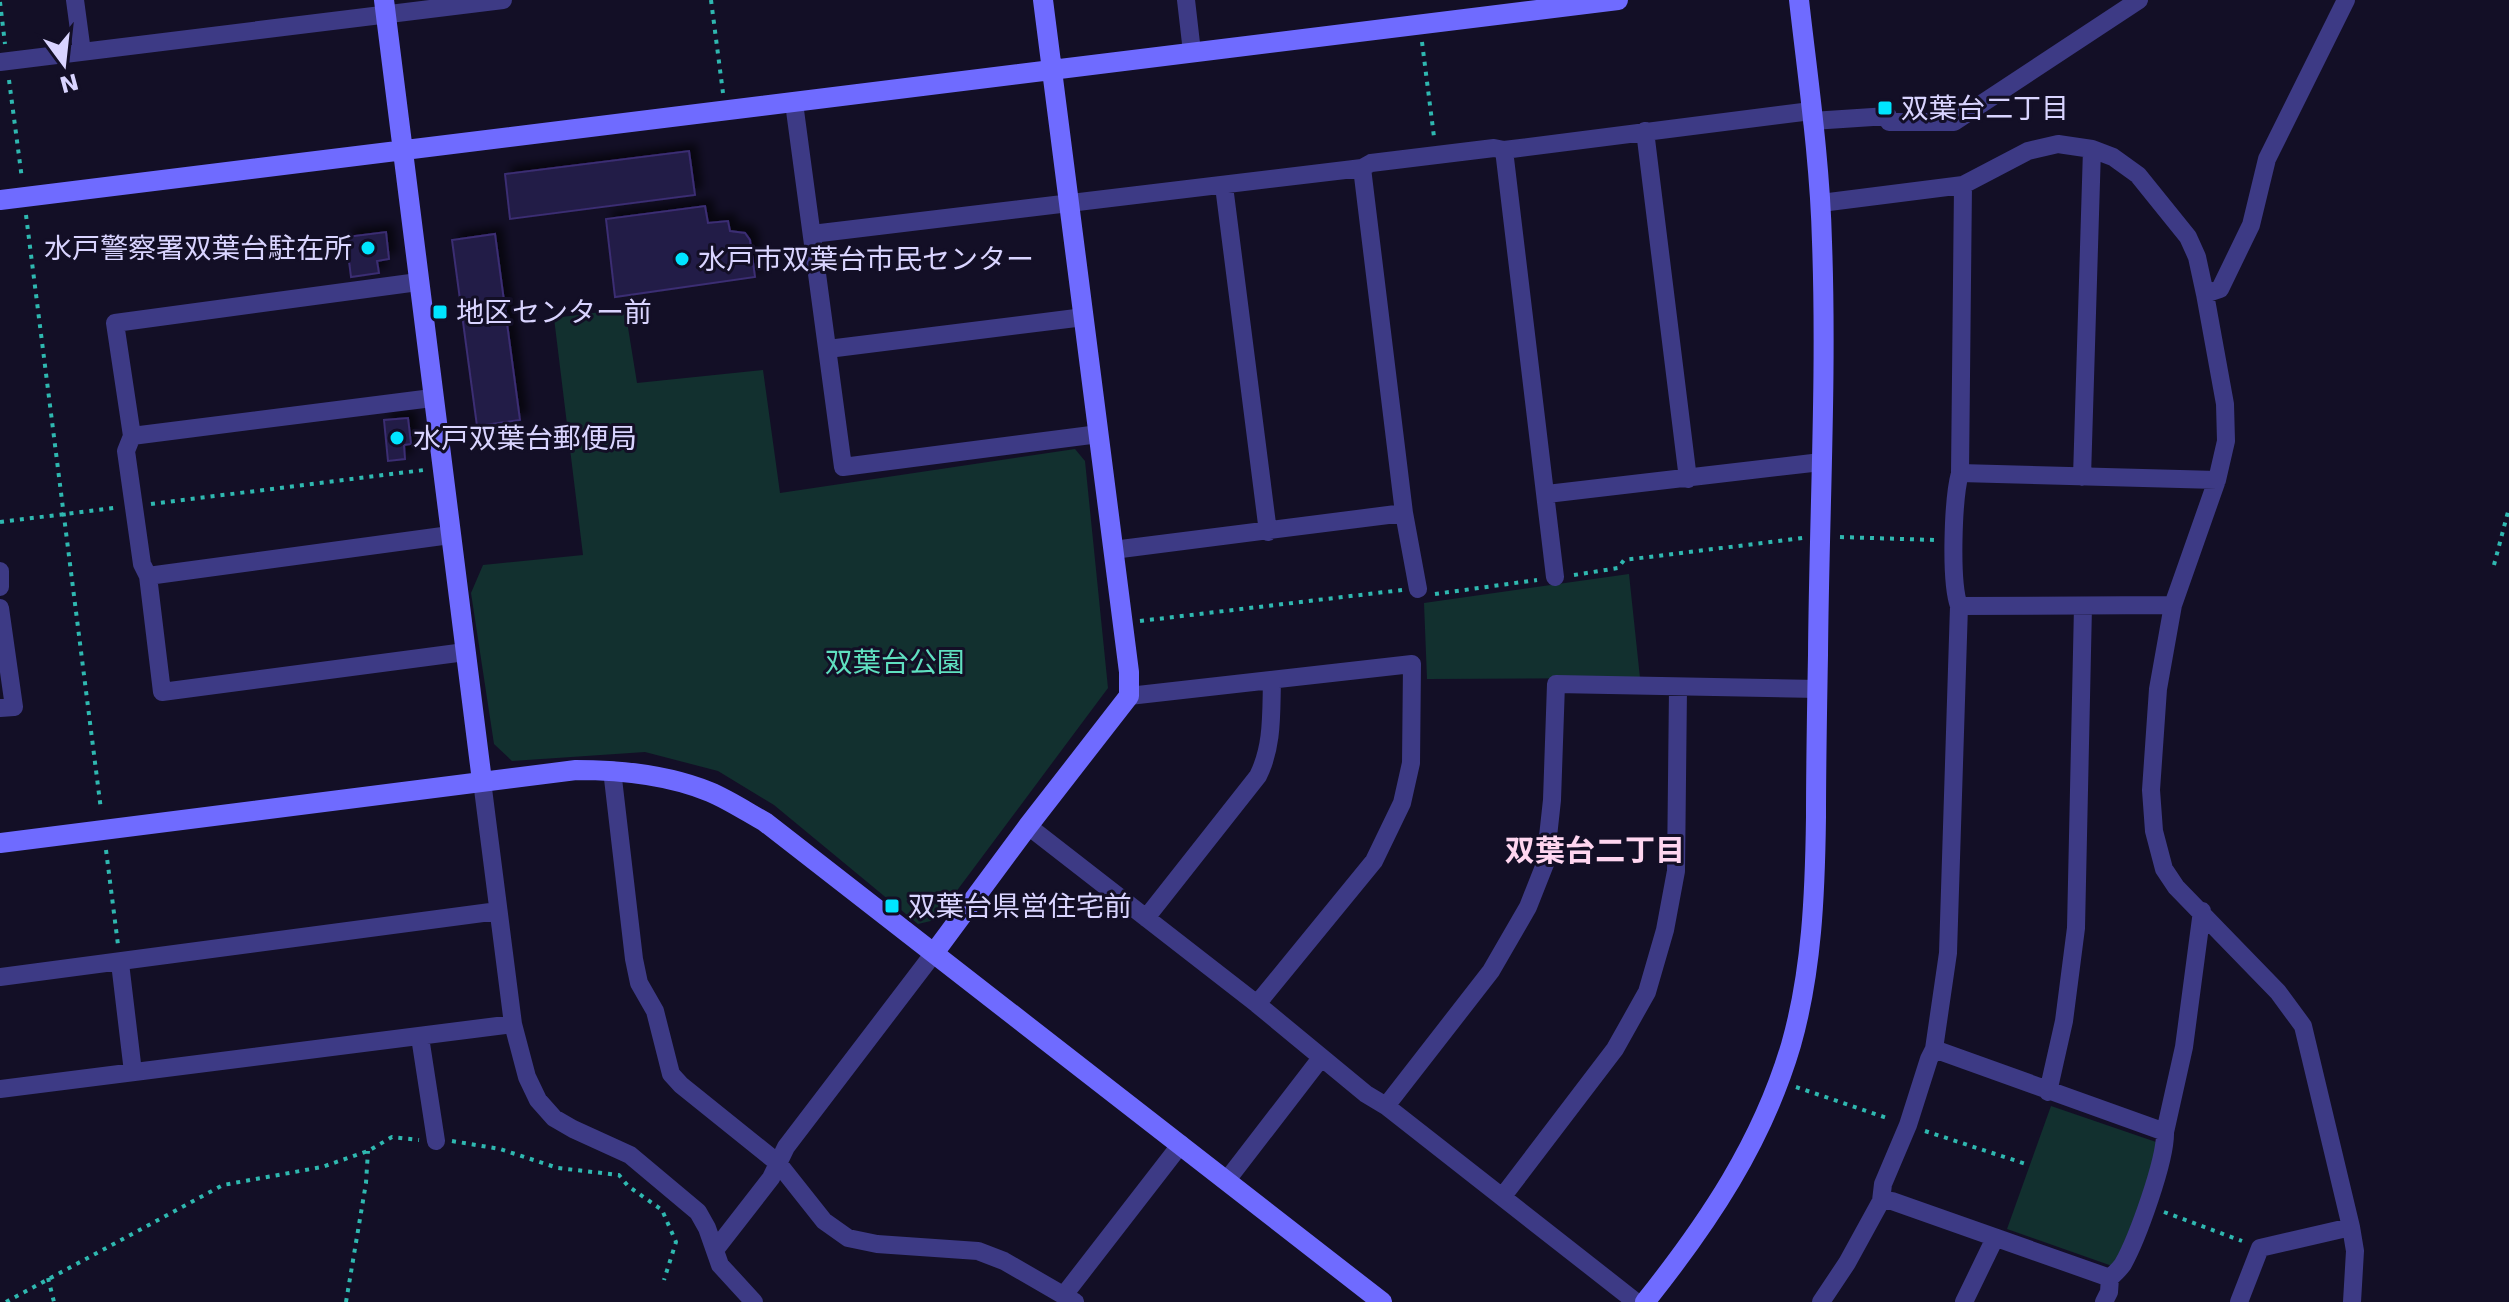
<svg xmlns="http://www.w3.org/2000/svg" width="2509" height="1302" font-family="'DejaVu Sans','Noto Sans JP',sans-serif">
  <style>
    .green { fill: #12302f }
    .building { fill: #241b47; stroke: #3b2d73; stroke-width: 2; filter: url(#shadow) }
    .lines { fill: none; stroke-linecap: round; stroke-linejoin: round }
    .path { stroke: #2fb8b0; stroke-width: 4; stroke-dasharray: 4 6; stroke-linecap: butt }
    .street { stroke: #3d3a85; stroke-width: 18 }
    .secondary { stroke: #6f6bff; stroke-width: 20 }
    .poi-dot { fill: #00e5ff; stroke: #130f26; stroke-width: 3 }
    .labels { text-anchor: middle; stroke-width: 6; stroke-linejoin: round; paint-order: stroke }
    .poi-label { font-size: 28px; fill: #d9d4ff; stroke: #130f26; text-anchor: start }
    .park-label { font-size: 28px; fill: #5fe0c0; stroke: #130f26 }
    .neighbourhood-label { font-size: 30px; font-weight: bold; fill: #ffd6f0; stroke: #130f26 }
  </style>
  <defs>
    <filter id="shadow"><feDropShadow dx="7" dy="-7" stdDeviation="4" flood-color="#0009"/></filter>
  </defs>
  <rect width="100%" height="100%" fill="#130f26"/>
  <!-- green -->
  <path class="green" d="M625,309L637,383L763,370L780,493L1075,449L1085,461L1108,688L935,920L918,924L774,805L718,771L645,752L512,761L494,744L471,593L483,565L583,555L554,318Z
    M1629,574L1640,678L1427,679L1424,603Z
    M2051,1106L2159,1143L2142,1202L2115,1267L2007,1229Z"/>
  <!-- building -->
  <path class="building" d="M689,151L695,195L510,219L505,174Z
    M705,206L708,223L728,221L730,231L745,233L750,240L755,277L615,297L606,219Z
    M386,232L389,259L377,261L379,273L351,277L346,237Z
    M495,234L520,420L477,426L452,240Z
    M408,418L411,444L404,445L405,459L388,461L384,420Z"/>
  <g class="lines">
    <!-- path -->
    <path class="path" d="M711,0L723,93
      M0,2L5,44
      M1422,42L1434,137
      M9,80L22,179
      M26,215L101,810
      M151,504L424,470
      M0,522L114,508
      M1840,537L1935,540
      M2494,565L2509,508
      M1574,575L1618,568L1624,560L1803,538
      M1435,594L1537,580
      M1140,621L1402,590
      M106,850L118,945
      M1796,1087L1890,1119
      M1925,1131L2029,1165
      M452,1141L500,1149L558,1168L619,1175L628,1186L662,1210L676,1242L664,1280
      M2164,1212L2242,1241
      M48,1278L54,1302
      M6,1302L223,1185L322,1167L368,1151L392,1137L419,1140
      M346,1302L366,1183L368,1151"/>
    <!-- street -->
    <path class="street" d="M75,0L82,52
      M1186,0L1192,52
      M0,62L503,0
      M794,103L843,467L1099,434
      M1812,121L1888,116L1889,122H1954L2139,0
      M1645,131L1688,479
      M1504,150L1555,577
      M1963,185L1960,473L2217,480
      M1224,186L1268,532
      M1821,203L1963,185L2028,151L2058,144L2092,149L2113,157L2138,175L2188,237L2197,257L2205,294L2225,404L2226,441L2217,480L2173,605L2158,689L2151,790L2154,831L2164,869L2176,887L2278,992L2303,1026L2351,1227L2355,1251L2352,1302
      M812,234L1362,168L1371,163L1494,148L1504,150L1811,111
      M418,282L115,323L132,436L432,398
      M2205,294L2220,289L2251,225L2267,159L2346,0
      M828,349L1084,317
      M132,436L126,451L142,564L148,576
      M1960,473C1953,499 1950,581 1959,606L1948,953L1934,1049L2165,1132L2184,1047L2202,911
      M2082,477L2092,149
      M1547,494L1821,462
      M1404,513L1418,589
      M450,535L148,576L162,692L465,652
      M1113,550L1404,513L1362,168
      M0,571V587
      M1959,606L2173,605
      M0,608L14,707L0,708
      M1129,696L1412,664L1411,763L1402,803L1374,861L1257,1004
      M612,770L634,959L639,983L655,1011L671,1074L681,1085L778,1163L824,1221L848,1238L877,1244L978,1251L1004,1261L1075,1302
      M482,781L513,1024L527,1077L538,1100L554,1118L573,1129L630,1155L698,1212L707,1228L720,1265L754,1302
      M1028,826L1257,1004L1366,1094L1386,1106L1636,1302
      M1146,918L1258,776C1273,746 1271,714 1272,681
      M120,963L133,1072
      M0,977L498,911
      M420,1037L436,1141
      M0,1089L513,1024
      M2048,1092L2064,1021L2076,928L2083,606
      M1386,1106L1491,971L1528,907L1545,864L1552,800L1556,684L1818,689
      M1227,1180L1321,1058
      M1503,1196L1615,1049L1647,992L1665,930L1676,871L1678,688
      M1881,1201L1883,1184L1908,1125L1929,1059L1934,1049
      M715,1250L771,1178L786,1147L934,953
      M2110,1278C2114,1274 2120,1269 2123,1264C2137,1239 2166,1160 2165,1132
      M1064,1295L1181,1144
      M1821,1302L1847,1263L1881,1201H1892L2110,1278L2109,1292L2104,1302
      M1964,1302L1995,1238
      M2239,1302L2260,1248L2351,1227"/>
    <!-- secondary -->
    <path class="secondary" d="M384,0L482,781
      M0,200L1618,0
      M0,843L576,770C620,770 669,775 710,792C729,800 747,812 765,822L1382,1302
      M934,953L1028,826L1129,696V672L1043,0
      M1645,1302C1708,1223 1762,1143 1791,1045C1812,971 1815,894 1816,817C1816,763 1817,709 1818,655C1819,518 1827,380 1822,242C1820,161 1808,80 1799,0"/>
  </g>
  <!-- markers -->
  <g class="poi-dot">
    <rect x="1877" y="100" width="16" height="16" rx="4"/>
    <circle cx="368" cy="248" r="8"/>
    <circle cx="682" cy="259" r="8"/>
    <rect x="432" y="304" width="16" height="16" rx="4"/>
    <circle cx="397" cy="438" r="8"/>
    <rect x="884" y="898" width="16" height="16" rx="4"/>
  </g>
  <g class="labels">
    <!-- poi labels -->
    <g class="poi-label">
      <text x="1901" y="118">双葉台二丁目</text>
      <text x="352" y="258" text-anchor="end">水戸警察署双葉台駐在所</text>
      <text x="698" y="269">水戸市双葉台市民センター</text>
      <text x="456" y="322">地区センター前</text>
      <text x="413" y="448">水戸双葉台郵便局</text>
      <text x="908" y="916">双葉台県営住宅前</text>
    </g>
    <!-- park labels -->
    <g class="park-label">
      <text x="895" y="672">双葉台公園</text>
    </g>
    <!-- neighbourhood labels -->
    <g class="neighbourhood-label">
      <text x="1595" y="861">双葉台二丁目</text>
    </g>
  </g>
  <!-- north arrow -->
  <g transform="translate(64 64) rotate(165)" stroke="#130f26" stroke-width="6" paint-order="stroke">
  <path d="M0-6L14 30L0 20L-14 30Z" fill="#d9d4ff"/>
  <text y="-12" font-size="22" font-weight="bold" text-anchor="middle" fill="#d9d4ff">N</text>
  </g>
</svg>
